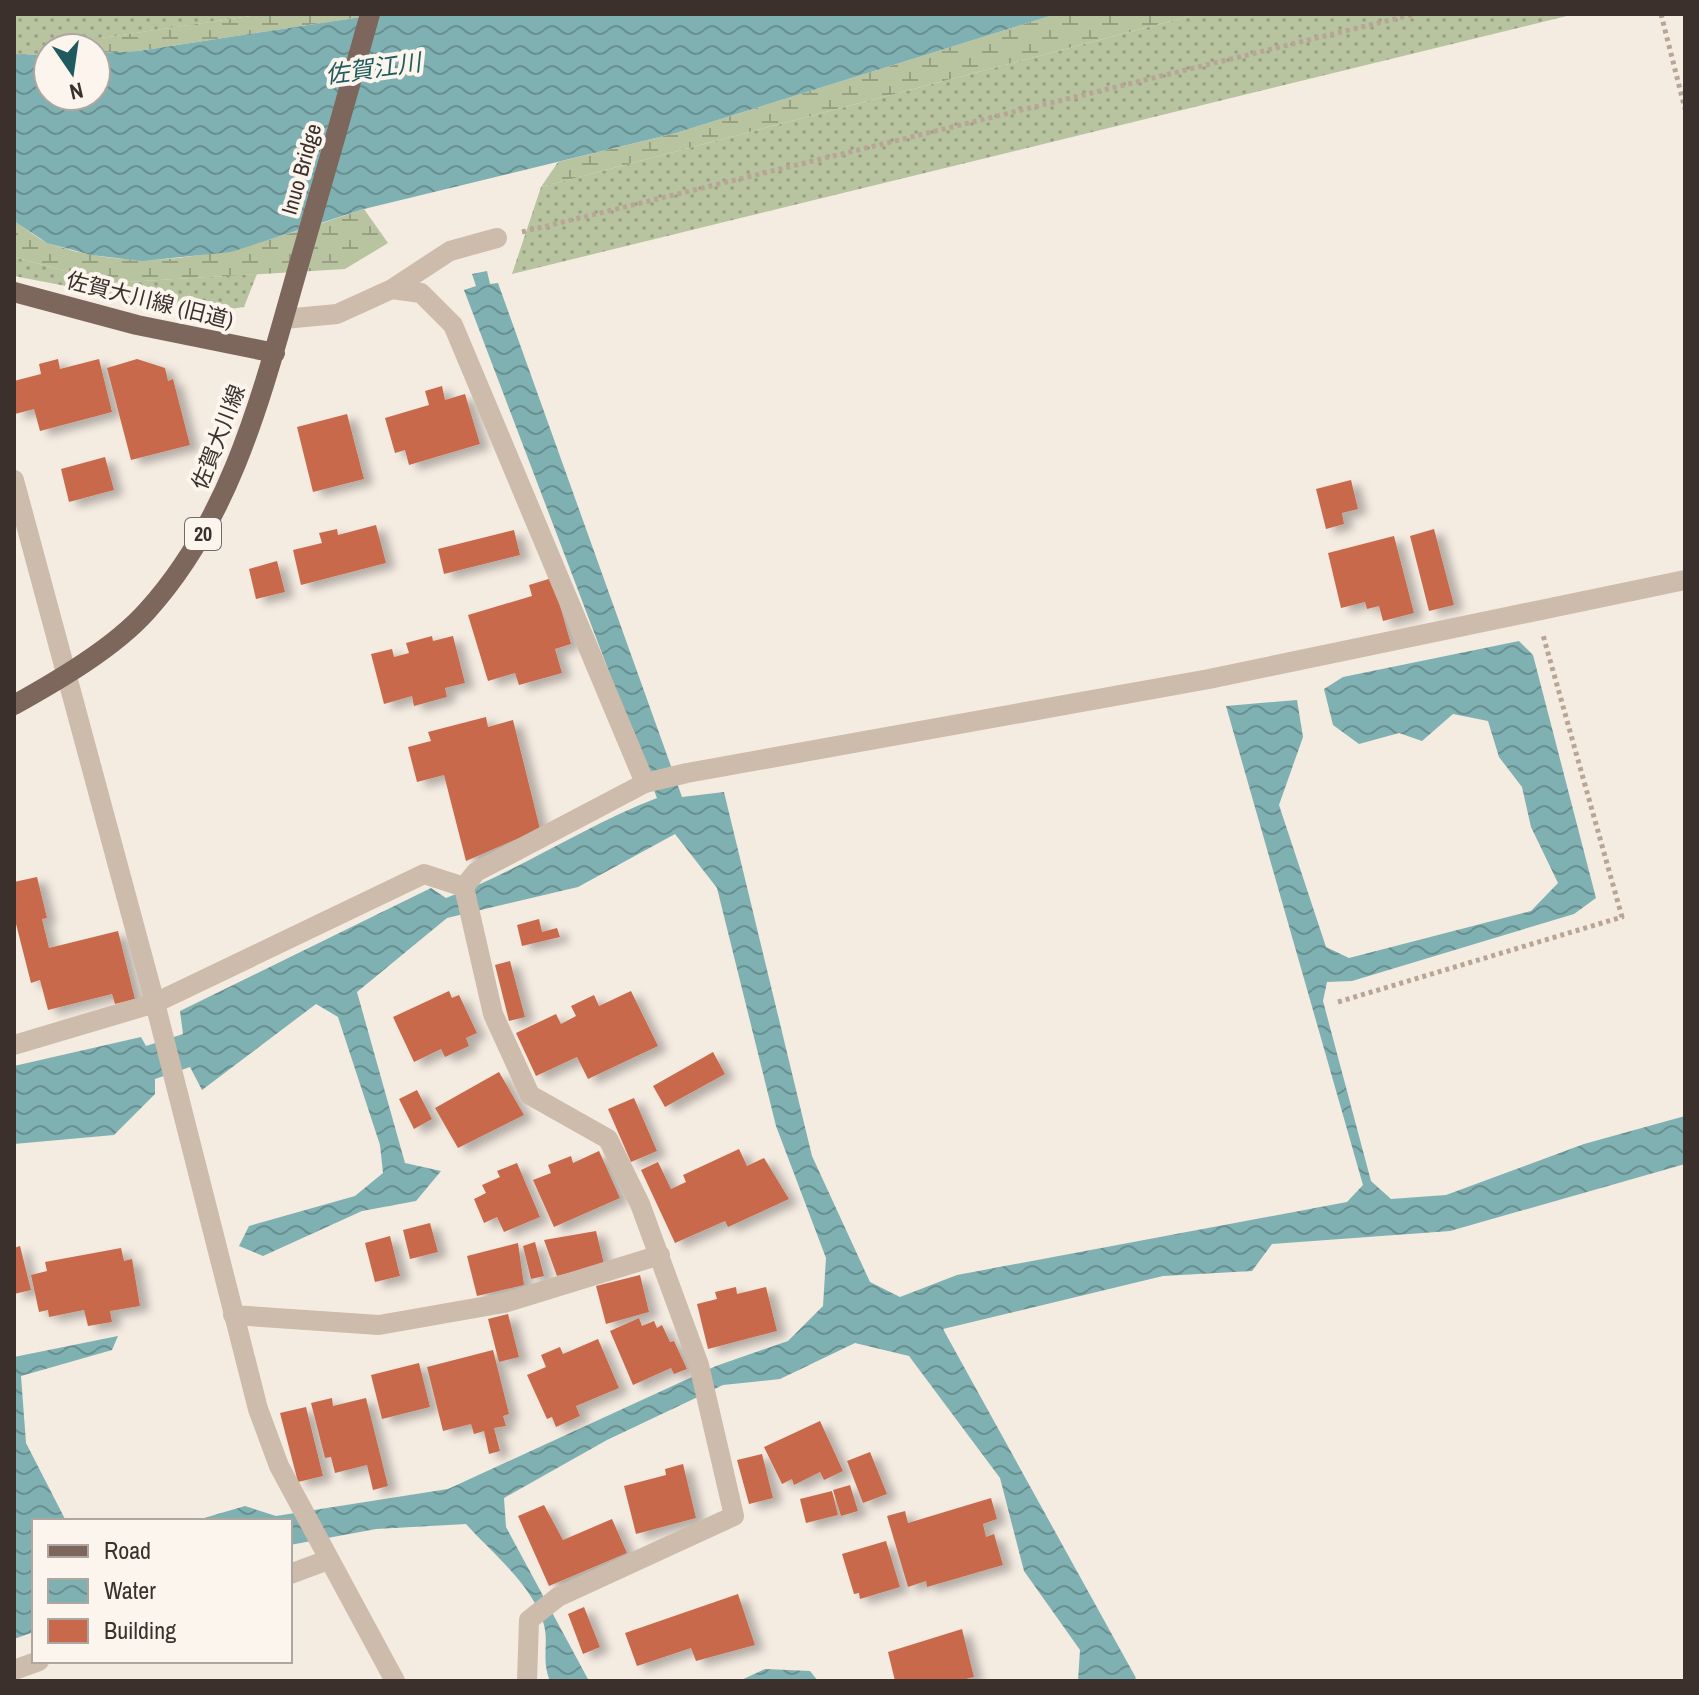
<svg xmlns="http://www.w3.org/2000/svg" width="1699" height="1695" font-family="'Archivo Narrow','Noto Sans JP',sans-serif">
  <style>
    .grass { fill: url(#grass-dots) }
    .wetland { fill: url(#wetland-marsh) }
    .water { fill: url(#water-waves) }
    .building { fill: #c8694b; filter: url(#shadow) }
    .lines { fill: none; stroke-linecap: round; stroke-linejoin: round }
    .path { stroke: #b9a596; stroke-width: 5; stroke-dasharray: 4 4; stroke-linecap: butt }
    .street { stroke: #cdbbac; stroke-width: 20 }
    .primary { stroke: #7d675c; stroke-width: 20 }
    .labels { text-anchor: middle; stroke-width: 8; stroke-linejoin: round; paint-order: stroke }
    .shield { fill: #fbf5ee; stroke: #756b66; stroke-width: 2 }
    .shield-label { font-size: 20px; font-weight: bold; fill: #3b302b }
    .street-label { font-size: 22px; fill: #3b302b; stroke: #fbf5ee }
    .water-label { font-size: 24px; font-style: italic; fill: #1f5a5e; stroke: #fbf5ee }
  </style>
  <defs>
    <pattern id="grass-dots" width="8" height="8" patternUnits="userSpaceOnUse" patternTransform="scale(2)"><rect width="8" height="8" fill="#b8c4a0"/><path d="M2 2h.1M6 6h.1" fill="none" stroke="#97a083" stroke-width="1.8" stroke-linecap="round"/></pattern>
    <pattern id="wetland-marsh" width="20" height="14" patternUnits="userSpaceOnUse" patternTransform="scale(2)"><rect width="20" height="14" fill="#b8c4a0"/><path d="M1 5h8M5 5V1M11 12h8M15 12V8" fill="none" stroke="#97a083"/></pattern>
    <pattern id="water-waves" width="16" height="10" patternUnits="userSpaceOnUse" patternTransform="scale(2)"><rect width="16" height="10" fill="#7fb0b2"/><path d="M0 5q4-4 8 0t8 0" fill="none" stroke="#699091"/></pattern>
    <filter id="shadow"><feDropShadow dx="9" dy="5" stdDeviation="4" flood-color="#0004"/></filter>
  </defs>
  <rect width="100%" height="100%" fill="#f4ebe1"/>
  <!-- grass -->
  <path class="grass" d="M14,14H264L81,41L83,48H48V55L14,54Z
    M1198,14H1575L512,274L541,187Z
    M14,257L109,283L257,274L244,307L206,313L14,276Z"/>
  <!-- wetland -->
  <path class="wetland" d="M264,14H381L138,51L96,53V48H83L80,41Z
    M1056,14H1198L541,187L558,162L676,133Z
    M364,209L388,243L345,269L109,283L14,257V221C26,228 38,240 51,244C159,282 261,243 364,209Z"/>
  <!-- water -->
  <path class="water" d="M381,14H1056L676,133L364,209L231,252L142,261L91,255L47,243L14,221V54L48,55V96H96V53L138,51Z
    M487,271L490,284L498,283L682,797L724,792L812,1156L870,1282L900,1297L957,1275L1347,1202L1363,1185L1226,706L1297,700L1303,737L1279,805L1326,947L1349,958L1531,911L1558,883L1531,827L1522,787L1499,757L1488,721L1453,714L1422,741L1399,733L1359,744L1333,725L1324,689L1343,677L1519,641L1533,655L1596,898L1574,914L1352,981L1327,982L1323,1001L1371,1181L1391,1199L1446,1195L1584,1144L1685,1116V1164L1450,1231L1272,1244L1252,1271L1163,1276L943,1329L1136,1678L1133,1681H1078L1080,1650L1024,1571L1000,1478L909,1356L855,1343L780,1379L723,1385L607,1440L504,1498L506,1527L589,1681H550C541,1659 549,1644 544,1625C534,1586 491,1552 466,1524L376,1529L290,1545V1521H194L245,1506L276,1516L448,1489L716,1366L788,1341L823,1306L826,1258L776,1126L717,888L675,834L578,887L447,918L357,992L405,1163L441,1171L416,1201L362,1211L263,1256L239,1246L249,1226L355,1196L383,1173L380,1145L338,1017L316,1004L202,1090L190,1067L155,1079V1094L114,1135L14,1144V1066L141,1037L146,1046L183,1034L180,1011L431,888L446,898C519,871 584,826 657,798L464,290L476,286L472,274Z
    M118,1336L112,1350L21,1376L26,1443L66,1521H34V1632L14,1639V1357Z
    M765,1669L810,1671L818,1681H739Z"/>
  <!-- building -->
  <path class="building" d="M58,359L60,369L99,359L112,412L40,431L34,409L15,414L14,381L41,374L39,364Z
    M137,359L165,368L168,381L173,379L190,445L131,460L107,368Z
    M442,386L445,400L465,394L480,444L409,465L405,450L395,453L385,418L429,405L425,391Z
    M347,414L364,479L313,492L297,427Z
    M105,457L114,490L69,502L61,469Z
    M1351,480L1358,509L1342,513L1344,524L1326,529L1316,489Z
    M376,525L386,563L301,585L293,550L322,543L319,533L337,529L338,535Z
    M1434,529L1454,605L1429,611L1410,536Z
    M514,530L520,555L444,574L438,549Z
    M1394,536L1414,613L1383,621L1379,606L1367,609L1365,602L1341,608L1328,553Z
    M277,561L285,592L256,599L249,569Z
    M552,578L571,644L555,649L562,673L519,685L515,673L488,681L468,615L532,596L529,585Z
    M432,636L433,641L453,636L465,683L445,688L447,697L414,706L412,696L384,704L371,654L392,649L394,657L409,653L406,643Z
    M486,717L488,727L513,720L540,829L466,861L444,775L417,782L408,747L431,741L428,732Z
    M37,877L47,918L42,919L49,948L118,931L135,999L115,1004L112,994L48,1010L40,980L31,983L14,916V882Z
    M539,919L542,932L557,928L560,937L522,946L517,925Z
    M510,961L525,1017L509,1021L495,965Z
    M449,991L452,998L459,995L477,1033L466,1038L469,1046L445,1057L441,1049L414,1062L393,1017Z
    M631,991L658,1046L588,1079L577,1057L536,1076L516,1033L556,1014L561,1024L576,1016L571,1006L594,995L599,1006Z
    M713,1052L725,1074L665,1107L653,1086Z
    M499,1072L524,1115L458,1148L435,1108Z
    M417,1090L432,1119L414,1129L399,1099Z
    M634,1098L657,1151L631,1162L608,1109Z
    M739,1149L747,1166L764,1158L789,1199L728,1227L725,1221L675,1243L641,1170L658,1162L671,1189L686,1182L683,1175Z
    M599,1151L620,1198L554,1227L533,1180L551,1173L548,1165L571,1156L573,1163Z
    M517,1163L540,1217L504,1232L497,1217L484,1223L474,1199L486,1193L482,1185L500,1177L497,1171Z
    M430,1223L438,1252L410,1259L403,1230Z
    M596,1231L604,1264L557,1276L544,1240Z
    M390,1236L400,1276L375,1282L365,1243Z
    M535,1242L544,1276L531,1279L523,1246Z
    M518,1243L524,1285L477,1296L467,1256Z
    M20,1246L31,1290L14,1294V1248Z
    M121,1248L124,1261L132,1259L140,1306L110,1311L112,1322L88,1326L84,1310L49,1317L48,1310L39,1312L31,1275L47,1271L45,1262Z
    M640,1275L649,1312L606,1324L596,1286Z
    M736,1287L737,1294L766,1287L777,1331L708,1349L697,1304L717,1299L715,1292Z
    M508,1314L519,1357L499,1362L488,1319Z
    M639,1318L642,1326L654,1321L657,1328L662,1325L670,1342L674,1341L687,1369L674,1374L671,1368L633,1385L610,1331Z
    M598,1339L619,1388L576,1406L580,1416L556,1427L552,1417L547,1419L527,1375L546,1367L541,1355L560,1347L563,1354Z
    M493,1350L509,1414L503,1416L506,1426L494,1428L500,1451L489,1454L484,1431L474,1434L471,1424L443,1431L427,1367Z
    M419,1363L430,1407L382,1419L371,1375Z
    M332,1398L333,1406L366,1398L388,1486L373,1490L367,1465L335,1473L331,1457L325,1458L311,1403Z
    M306,1407L323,1476L298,1482L280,1413Z
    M820,1421L843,1471L824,1480L820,1472L794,1485L792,1479L782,1484L764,1447Z
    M870,1452L887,1494L863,1503L847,1461Z
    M762,1454L773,1498L749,1504L737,1460Z
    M683,1464L696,1518L636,1534L624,1486L666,1475L665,1469Z
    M850,1485L858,1511L841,1516L833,1490Z
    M832,1491L838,1515L806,1523L800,1499Z
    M991,1498L997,1519L983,1524L986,1537L994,1534L1003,1565L927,1587L926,1581L908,1587L887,1516L905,1511L908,1523Z
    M544,1505L563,1540L612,1519L627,1553L549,1586L518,1516Z
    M886,1541L900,1587L860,1599L859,1593L854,1594L842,1554Z
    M738,1594L755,1645L696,1661L691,1648L637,1666L625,1633Z
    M584,1607L600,1647L583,1654L568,1614Z
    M962,1629L974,1677L958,1681H895L888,1652Z"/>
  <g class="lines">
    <!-- path -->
    <path class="path" d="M14,14H15
      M1661,14L1685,109
      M522,232L1415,14
      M1338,1002L1622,917L1543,635"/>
    <!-- street -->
    <path class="street" d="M392,289L421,293L453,325L645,783
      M284,319L337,314L392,289L450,251L497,238
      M14,480L155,1003L258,1409L279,1466L395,1681
      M464,887L476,872L645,783L687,773L1209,679L1685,580
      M464,887L493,1014L530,1095L608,1139L640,1204L699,1365L734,1516L558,1597L529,1620L527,1681
      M14,1045L155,1003L424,874L464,887
      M233,1315L379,1325L504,1303L660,1255
      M290,1574L328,1560
      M14,1670L39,1661"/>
    <!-- primary -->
    <path class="primary" d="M14,292L137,325L275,353
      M14,705C57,681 114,648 147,611C233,516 263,390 297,271C322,185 346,100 370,14"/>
  </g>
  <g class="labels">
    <!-- shield labels -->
    <rect class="shield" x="185" y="518" width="36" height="32" rx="6"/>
    <g class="shield-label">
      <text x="203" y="541">20</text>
    </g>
    <!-- street labels -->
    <g class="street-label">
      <text transform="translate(301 169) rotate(-74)" y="8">Inuo Bridge</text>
      <text transform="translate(150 300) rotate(14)" y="8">佐賀大川線 (旧道)</text>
      <text transform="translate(218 437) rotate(-69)" y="8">佐賀大川線</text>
    </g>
    <!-- water labels -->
    <g class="water-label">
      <text transform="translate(373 69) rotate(-8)" y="8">佐賀江川</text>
    </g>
  </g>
  <!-- border -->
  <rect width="1699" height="1695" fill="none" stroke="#3b302b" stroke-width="32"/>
  <!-- legend -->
  <rect x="32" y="1519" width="260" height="144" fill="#fbf5ee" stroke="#aea6a0" stroke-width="2"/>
  <rect x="48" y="1545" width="40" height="12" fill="#7d675c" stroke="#aea6a0" stroke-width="2"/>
  <text x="104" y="1559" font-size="24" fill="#3b302b">Road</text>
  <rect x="48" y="1579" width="40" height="24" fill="url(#water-waves)" stroke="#aea6a0" stroke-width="2"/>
  <text x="104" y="1599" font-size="24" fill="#3b302b">Water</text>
  <rect x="48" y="1619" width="40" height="24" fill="#c8694b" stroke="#aea6a0" stroke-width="2"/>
  <text x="104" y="1639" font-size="24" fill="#3b302b">Building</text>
  <!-- north arrow -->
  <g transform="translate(72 72) rotate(167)"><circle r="38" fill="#fbf5ee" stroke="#aea6a0" stroke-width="2"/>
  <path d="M0-6L14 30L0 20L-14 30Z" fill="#1f5a5e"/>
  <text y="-12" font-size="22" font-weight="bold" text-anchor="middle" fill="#3b302b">N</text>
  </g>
</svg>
